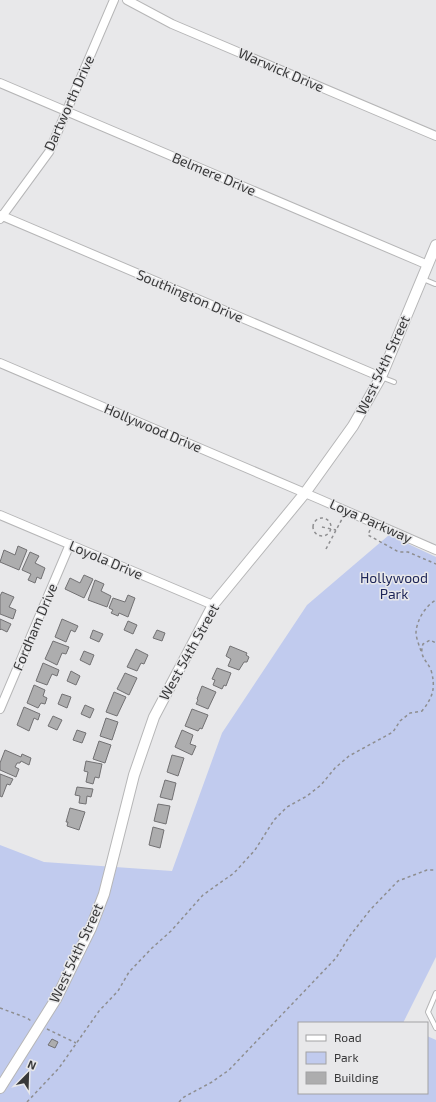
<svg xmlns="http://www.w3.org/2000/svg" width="436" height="1102" font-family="'Exo 2',sans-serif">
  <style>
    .green { fill: #c1cbee }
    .building { fill: #adadae; stroke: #727173 }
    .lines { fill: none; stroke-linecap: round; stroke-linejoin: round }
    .service-casing { stroke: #b6b6b7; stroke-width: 6 }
    .minor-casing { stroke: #b6b6b7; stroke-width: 10 }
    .tertiary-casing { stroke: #b6b6b7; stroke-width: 12 }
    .path { stroke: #8e8e90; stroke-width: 1.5; stroke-dasharray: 3 3; stroke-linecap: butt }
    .service { stroke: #fff; stroke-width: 4 }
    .minor { stroke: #fff; stroke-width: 8 }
    .tertiary { stroke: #fff; stroke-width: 10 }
    .labels { text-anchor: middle; stroke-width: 3; stroke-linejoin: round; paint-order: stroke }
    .street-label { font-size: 14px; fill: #383839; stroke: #e8e8ea }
    .park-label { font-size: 14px; fill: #1d2558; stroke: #e8e8ea }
  </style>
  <rect width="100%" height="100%" fill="#e8e8ea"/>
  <!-- green -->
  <path class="green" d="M389,535L436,557V957L403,1023H299V1093H427V1036L436,1040V1102H0V845L44,862L172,871L222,733L307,605Z"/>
  <!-- building -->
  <path class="building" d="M18,546L27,550L19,570L0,562L4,550L15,555Z
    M30,552L39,556L35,563L45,568L41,579L37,577L35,583L28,580L31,574L22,570Z
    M84,575L93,579L84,598L65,589L70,578L80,583Z
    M95,580L104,584L101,591L111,596L107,607L88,600Z
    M2,592L14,597L9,607L16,610L13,619L0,614V596Z
    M128,595L135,598L128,617L119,613L118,616L111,613L113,610L109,608L113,598L125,602Z
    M0,619L11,624L7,632L1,629L0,630Z
    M62,619L78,626L75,632L71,630L66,642L55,637Z
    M128,621L137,625L133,634L124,630Z
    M93,630L103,634L99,642L90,638Z
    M157,630L165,633L162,641L153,638Z
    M53,641L69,647L66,654L62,653L57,665L45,659Z
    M230,646L247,653L246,655L249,657L247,662H244L239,670L228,666L231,659L226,656Z
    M136,649L148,655L144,664L141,663L137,671L127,667Z
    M84,651L94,655L90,665L80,660Z
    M43,663L59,670L57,676L52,674L47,685L36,681Z
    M217,668L231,673L226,686L224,685L222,689L213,685L215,680L212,679Z
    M71,671L80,676L76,685L67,681Z
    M125,673L137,678L129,695L117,689Z
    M34,685L45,690L43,696L47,698L45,704L41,703L38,708L27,703Z
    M202,686L216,692L208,709L196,704L198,700L197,699Z
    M114,692L126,697L117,716L106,712Z
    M62,694L71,697L67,708L58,704Z
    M85,705L94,709L90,718L81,714Z
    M24,707L40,714L38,720L34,718L29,731L17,725Z
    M192,709L208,715L202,729L200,728L198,731L185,726Z
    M53,716L62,720L57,730L48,726Z
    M106,718L118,722L112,740L100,736Z
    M77,730L86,733L82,743L73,740Z
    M182,730L193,735L190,744L196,746L192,755L175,747Z
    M99,741L111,745L105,763L93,759Z
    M5,750L21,757L22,754L31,758L29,765L21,761L20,763H17L15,767L19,769L16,777L0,770V763Z
    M172,755L184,758L178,776L167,772Z
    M86,761L102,764L99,778L95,777L93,784L86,782L88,772L84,771Z
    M0,774L13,779L10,785L7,784L2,797L0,796Z
    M165,780L176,783L172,800L160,797Z
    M77,787L93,789L91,797L87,796L86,804L79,803L80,796L75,795Z
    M158,804L170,806L166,824L154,821Z
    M70,808L85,812L79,830L67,826L68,822H66Z
    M153,827L164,830L160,848L149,845Z
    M52,1039L58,1042L55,1048L48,1045Z"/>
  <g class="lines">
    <defs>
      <path id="service" d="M423,279L435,284
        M381,377L394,382
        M436,993L428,1012L436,1028"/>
      <path id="minor" d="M127,0L172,24L436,136
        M0,83L428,265
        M0,215L381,377
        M0,219L49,152L114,0
        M0,363L319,499L436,550
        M0,515L213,605
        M0,709L70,544"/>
      <path id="tertiary" d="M0,1088L56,999L91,928L104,894L134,775L154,717L213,605L305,493L353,426L381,377L436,245"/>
    </defs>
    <!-- service casing -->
    <use href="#service" class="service-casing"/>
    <!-- minor casing -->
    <use href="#minor" class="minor-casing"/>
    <!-- tertiary casing -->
    <use href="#tertiary" class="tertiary-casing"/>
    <!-- path -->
    <path class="path" d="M313 527a9 9 0 1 1 18 0a9 9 0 1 1-18 0Z
      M322,527L336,530
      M370,530L368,535L397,551L401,552H408L436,564
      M326,549L342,519
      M421,651C419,645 416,638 416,632C417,620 425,606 436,600
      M0,1008L27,1018L31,1021
      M47,1029L76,1043
      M27,1102L59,1068L99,1011L118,991L129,972L152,948L171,931L203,895L234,873L255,850L274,820L287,807L307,796L321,785L335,768L349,756L393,732L400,721L410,713L422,711C433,697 436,688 431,670C426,659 419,657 423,644L430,640L436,643
      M179,1102L184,1097L212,1082L229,1070L336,958L349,937L370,910L398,881L427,870H436"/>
    <!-- service -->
    <use href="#service" class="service"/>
    <!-- minor -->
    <use href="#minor" class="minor"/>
    <!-- tertiary -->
    <use href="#tertiary" class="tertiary"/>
  </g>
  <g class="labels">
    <!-- street labels -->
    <g class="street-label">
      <text transform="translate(281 70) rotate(23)" y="5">Warwick Drive</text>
      <text transform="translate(69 103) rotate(-66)" y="5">Dartworth Drive</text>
      <text transform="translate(214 174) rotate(23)" y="5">Belmere Drive</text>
      <text transform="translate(190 296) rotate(23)" y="5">Southington Drive</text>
      <text transform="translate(383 365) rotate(-65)" y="5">West 54th Street</text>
      <text transform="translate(153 428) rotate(23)" y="5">Hollywood Drive</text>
      <text transform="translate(371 521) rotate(24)" y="5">Loya Parkway</text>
      <text transform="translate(106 560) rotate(23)" y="5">Loyola Drive</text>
      <text transform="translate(35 627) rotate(-67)" y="5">Fordham Drive</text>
      <text transform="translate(189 652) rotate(-61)" y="5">West 54th Street</text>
      <text transform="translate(76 953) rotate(-65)" y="5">West 54th Street</text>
    </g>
    <!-- park labels -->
    <g class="park-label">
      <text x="394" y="583">Hollywood<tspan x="394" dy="16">Park</tspan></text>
    </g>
  </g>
  <!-- legend -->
  <rect x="298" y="1022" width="130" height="72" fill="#e8e8ea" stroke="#a2a2a3"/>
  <rect x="306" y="1035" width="20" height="6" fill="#ffffff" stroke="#a2a2a3"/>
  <text x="334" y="1042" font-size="12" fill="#383839">Road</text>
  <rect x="306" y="1052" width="20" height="12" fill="#c1cbee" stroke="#a2a2a3"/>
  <text x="334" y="1062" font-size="12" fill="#383839">Park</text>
  <rect x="306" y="1072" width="20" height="12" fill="#adadae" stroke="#a2a2a3"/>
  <text x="334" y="1082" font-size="12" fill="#383839">Building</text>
  <!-- north arrow -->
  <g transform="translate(28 1074) rotate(23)" stroke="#e8e8ea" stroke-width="3" paint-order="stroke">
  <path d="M0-3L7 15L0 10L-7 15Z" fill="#383839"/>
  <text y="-6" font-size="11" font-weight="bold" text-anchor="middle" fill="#383839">N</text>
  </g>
</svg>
